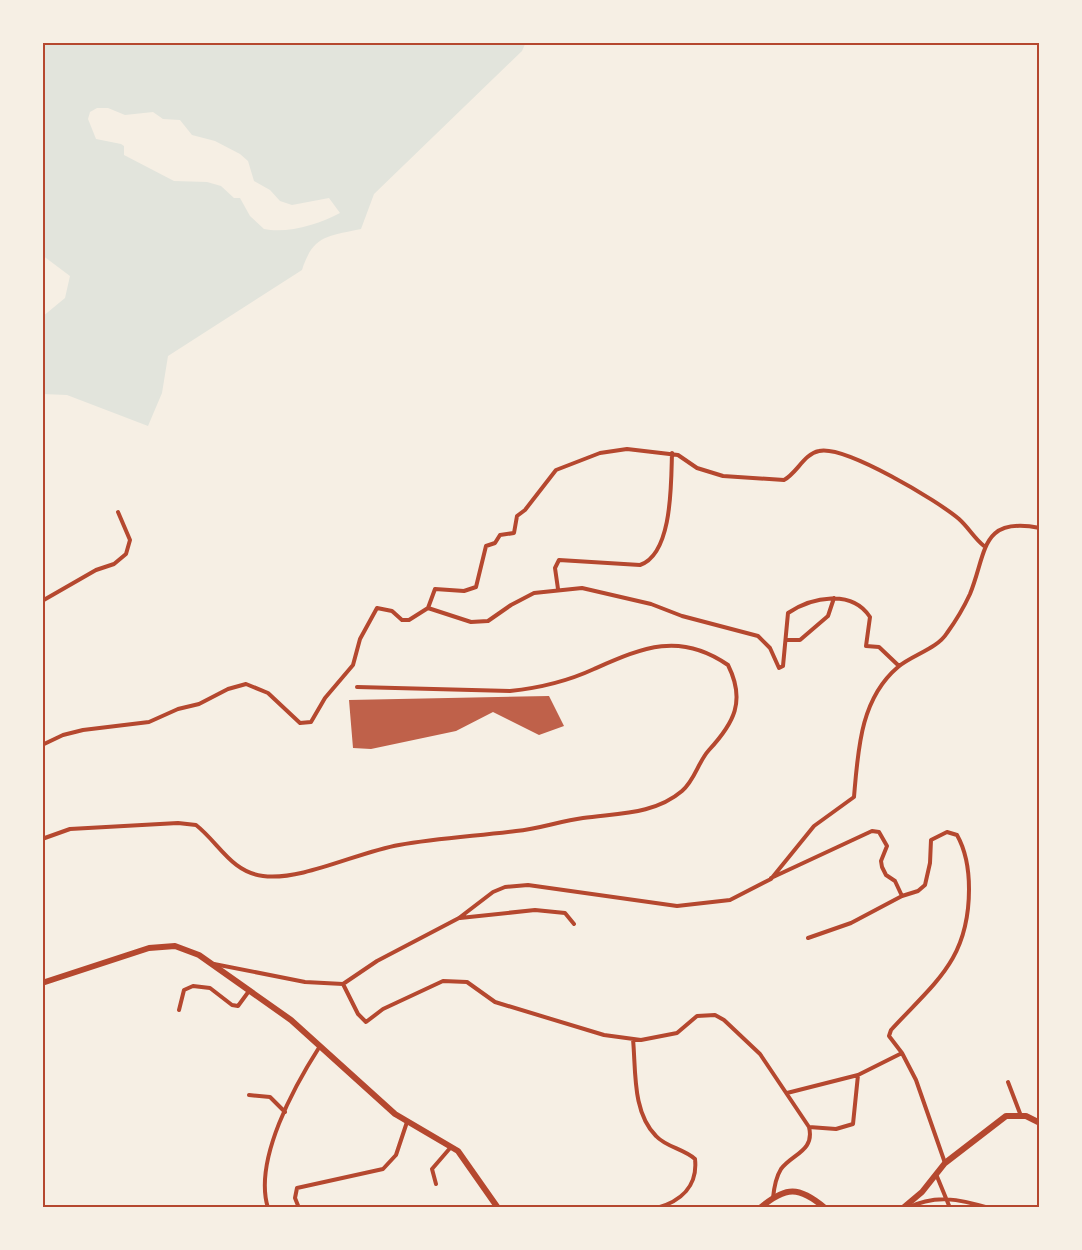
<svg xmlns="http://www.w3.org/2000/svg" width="1082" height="1250" font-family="Commissioner,sans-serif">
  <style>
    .green { fill: #e2e4dc; fill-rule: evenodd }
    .building { fill: #bf614a }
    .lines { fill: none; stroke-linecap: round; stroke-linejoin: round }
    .minor { stroke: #b5482f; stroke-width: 4 }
    .trunk { stroke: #b5482f; stroke-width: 6 }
    .neatline { fill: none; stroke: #b5482f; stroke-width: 2 }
  </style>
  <rect width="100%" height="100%" fill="#f6efe4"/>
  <!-- green -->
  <path class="green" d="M42,42H526L522,51L374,194L361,229C328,236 313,235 302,270L168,356L162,393L148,426L67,395L42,394V317L65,298L70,276L42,255ZM97,108H108L125,115L153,112L163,119L180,120L192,135L215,141L240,154L248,161L254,181L270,190L280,201L292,205L329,198L340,213C320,224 287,234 264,229L250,216L240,198H234L221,186L207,182L174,181L124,155V146L121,144L96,139L88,119L90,112Z"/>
  <!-- building -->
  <path class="building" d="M549,696L564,726L539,735L493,712L456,731L371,749L353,748L349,700Z"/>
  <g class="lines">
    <!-- minor -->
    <path class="minor" d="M558,589L555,568L559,560L640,565C673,554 671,481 672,453
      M42,601L96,570L114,564L126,554L130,540L118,512
      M428,608L471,622L488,621L511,605L534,593L582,588L651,604L682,616L758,636L770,648L779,668L783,666L788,613C812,597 852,589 870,617L866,646L879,647L899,666
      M786,640H800L828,616L834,598
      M42,745L63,735L83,730L149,722L178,709L199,704L228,689L246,684L268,693L300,723L311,722L325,698L353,665L360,639L377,608L392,611L402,620H409L428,608L435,589L464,591L476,587L486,546L495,543L500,535L514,533L517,516L525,510L556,470L600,453L627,449L678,455L697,468L723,476L784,480C797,473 804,454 819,451C845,445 938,501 959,519C969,528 974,538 984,546
      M42,839L70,829L178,823L196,825C219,843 231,872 263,876C302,881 358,852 399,845C438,838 477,836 516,831C539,829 560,821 583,818C616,813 654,815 682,791C695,780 698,762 709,750C734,723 746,701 728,665C679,631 642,648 594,669C568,681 539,688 510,691L357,687
      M771,878L872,831L879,832L887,846L881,861L882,867L886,875L895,881L902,896
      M460,918L535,910L565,913L574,924
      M808,938L851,923L902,896L918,891L925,885L930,863L931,840L947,832L957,835C966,851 969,870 969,889C969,960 935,982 891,1030L889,1036L902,1053L916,1080L945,1163
      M214,964L305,982L343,984L377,961L459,918L493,892L505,887L528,885L677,906L730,900L771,879L814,826L854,797C858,751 860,699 898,667C912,655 937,649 947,633C955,622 964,607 970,594C987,552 980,516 1040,528
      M343,984L358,1014L366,1022L383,1009L443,981L467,982L495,1002L604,1035L641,1040L677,1033L697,1016L715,1015L724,1020L760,1054L809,1127C815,1151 792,1154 781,1169C776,1177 774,1188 773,1198
      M179,1010L184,990L193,986L210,988L232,1005L238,1006L249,991
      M633,1039C636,1070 632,1112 656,1136C666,1147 684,1149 695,1159C698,1186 681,1201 657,1208
      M1008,1082L1021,1116
      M787,1093L858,1075L902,1053
      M249,1095L270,1097L285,1112
      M809,1127L836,1129L853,1124L858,1075
      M936,1174L950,1208
      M436,1184L432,1169L451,1147
      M268,1208C253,1160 295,1085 320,1046
      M299,1208L295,1198L297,1188L383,1169L396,1155L407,1122
      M907,1208C936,1194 959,1199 989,1208"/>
    <!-- trunk -->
    <path class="trunk" d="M42,983L149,948L175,946L199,955L291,1020L395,1114L458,1151L498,1208
      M760,1208C786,1186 799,1186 825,1208
      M903,1208L922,1192L945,1163L1006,1116H1026L1040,1123"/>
  </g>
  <!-- border -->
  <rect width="1082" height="1250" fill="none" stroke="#f6efe4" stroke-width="87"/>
  <rect x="44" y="44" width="994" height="1162" class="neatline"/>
</svg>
